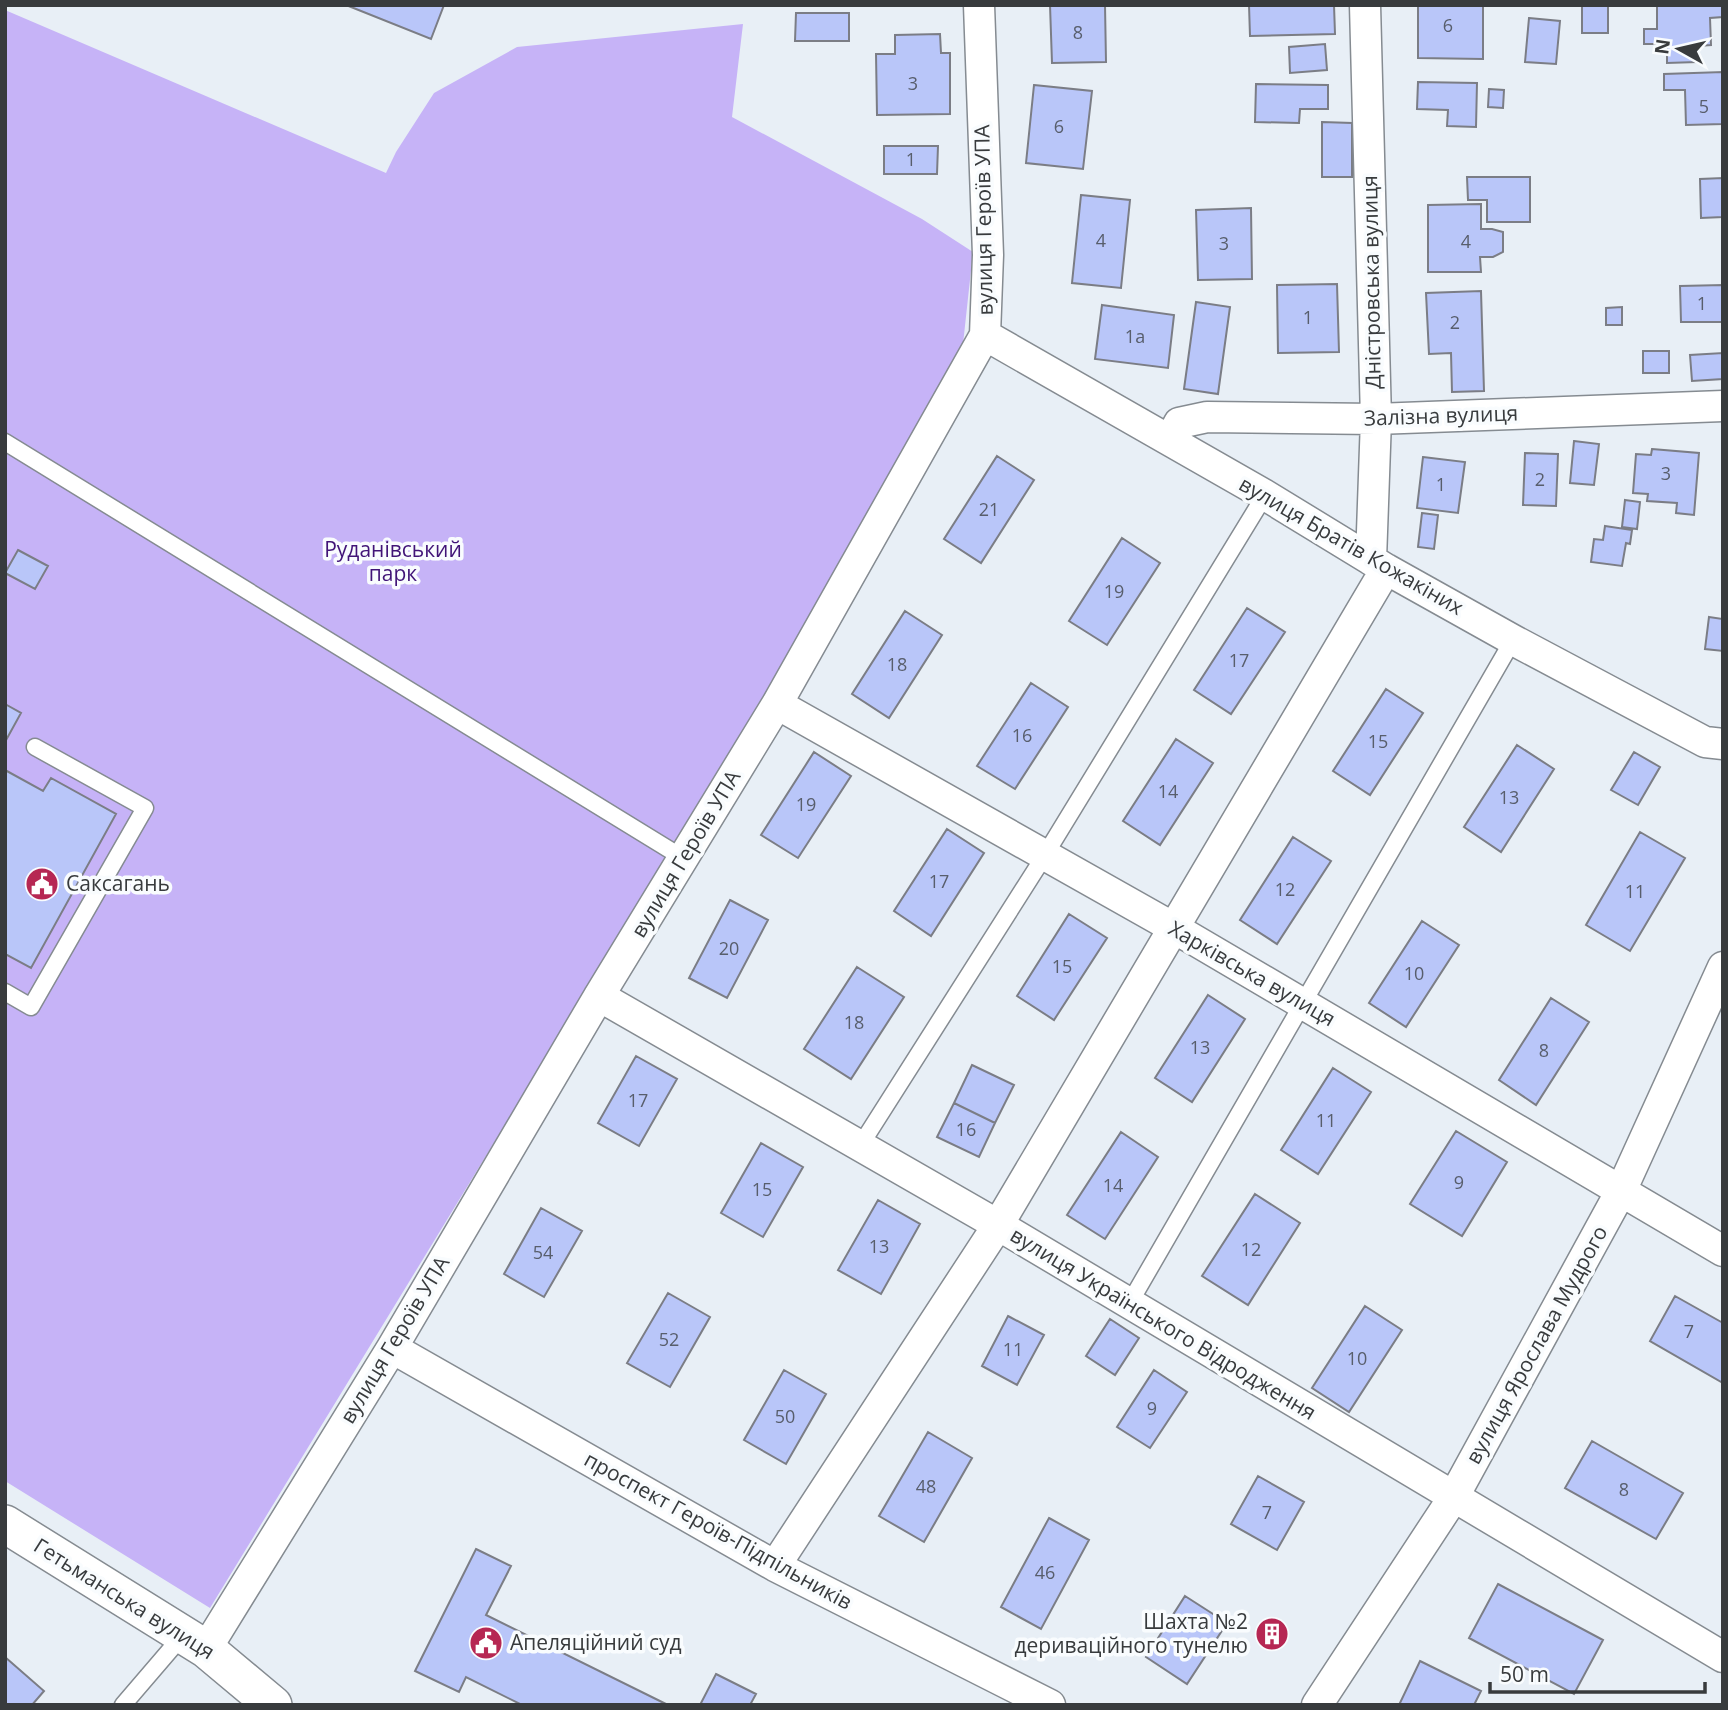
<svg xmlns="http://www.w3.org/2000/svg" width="1728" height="1710" font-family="'Open Sans',sans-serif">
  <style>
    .green { fill: #c6b3f7 }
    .building { fill: #b9c6f9; stroke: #7b7d85; stroke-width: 2 }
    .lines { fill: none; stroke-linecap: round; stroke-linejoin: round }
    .service-casing { stroke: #858b91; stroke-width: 19 }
    .minor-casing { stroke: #858b91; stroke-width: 33 }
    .tertiary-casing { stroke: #858b91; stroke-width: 40 }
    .service { stroke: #fff; stroke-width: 16 }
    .minor { stroke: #fff; stroke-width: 30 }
    .tertiary { stroke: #fff; stroke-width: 37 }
    .labels { text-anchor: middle; stroke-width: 7; stroke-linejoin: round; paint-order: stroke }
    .number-label { font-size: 18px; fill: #585e6c }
    .street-label { font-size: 21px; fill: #383b3d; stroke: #f9fcfe }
    .park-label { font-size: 21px; fill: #411477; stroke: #f9fcfe }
    .poi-label { font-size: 21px; fill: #383b3d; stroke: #f9fcfe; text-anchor: start }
  </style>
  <rect width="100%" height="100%" fill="#e8eff6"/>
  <!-- green -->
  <path class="green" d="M5,10L386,173L396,152L434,93L517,47L743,24L732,117L922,219L973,252L959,381L210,1608L5,1481Z"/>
  <!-- building -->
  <path class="building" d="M346,5H444L431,39Z
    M1050,5H1105L1106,62L1052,63Z
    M1249,5H1334L1335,34L1250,36Z
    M1418,5H1483V59L1418,58Z
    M1582,5H1608V33H1582Z
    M1657,5H1723V17L1710,18L1711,45L1697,46V62L1667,63V44H1644V29H1657Z
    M796,13H849V41H795Z
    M1529,18L1560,21L1556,64L1525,62Z
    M940,34L941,53H950V114L877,115L876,54H895V35Z
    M1325,44L1327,70L1290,73L1289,47Z
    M1723,72V124L1686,125L1685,90H1664V74Z
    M1418,82L1477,83L1476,127L1447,126L1448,110L1417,109Z
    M1256,84L1328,85V109H1300L1299,123L1255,122Z
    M1034,85L1092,91L1083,169L1026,163Z
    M1489,89L1504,90L1503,108L1488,107Z
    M1322,122L1352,123V177H1322Z
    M884,146H938L937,174H884Z
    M1467,177H1530V222H1487V200H1468Z
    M1723,178V217L1701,218L1700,179Z
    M1081,195L1130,200L1121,288L1072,283Z
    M1481,204V229H1492L1503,232V252L1493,257H1480L1481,272H1428V205Z
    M1251,208L1252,279L1198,280L1196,210Z
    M1337,284L1339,352L1278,353L1277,285Z
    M1723,285V322H1681L1680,286Z
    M1481,291L1484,391L1452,392L1451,353L1429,354L1426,293Z
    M1196,302L1230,307L1218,394L1184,389Z
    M1102,305L1174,315L1168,368L1095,359Z
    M1622,307V325H1606V308Z
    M1643,351H1669V373H1643Z
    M1723,353V379L1692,381L1690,355Z
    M1574,441L1599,444L1594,485L1570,483Z
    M1652,449L1699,453L1694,515L1676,513L1677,503L1647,501L1648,494L1633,493L1636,454L1651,455Z
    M1525,453L1558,454L1556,506L1523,505Z
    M997,456L1034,480L981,563L944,539Z
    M1423,457L1465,462L1458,513L1417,508Z
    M1625,500L1640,502L1637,529L1622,527Z
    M1422,513L1438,515L1434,549L1418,547Z
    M1605,526L1632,530L1630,544L1626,543L1622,566L1591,562L1594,539L1603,540Z
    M1122,538L1160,563L1107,645L1069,621Z
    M18,550L48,566L35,589L5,573Z
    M1247,608L1285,632L1231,714L1194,690Z
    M905,611L942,635L889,718L852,694Z
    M1709,617L1723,619V651L1705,649Z
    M1031,683L1068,707L1015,789L977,766Z
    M1386,689L1423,713L1370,795L1333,771Z
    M5,704L21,713L5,742Z
    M1176,739L1213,763L1160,845L1123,821Z
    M1517,745L1554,769L1501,852L1464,827Z
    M814,752L851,776L798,858L761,835Z
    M1634,752L1660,767L1638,805L1611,790Z
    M5,770L43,791L51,778L116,814L31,968L5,954Z
    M947,829L984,853L931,936L894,911Z
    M1640,832L1685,858L1630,951L1586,925Z
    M1293,837L1331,861L1277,944L1240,920Z
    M730,900L768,920L727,998L689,978Z
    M1069,914L1107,938L1054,1020L1017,996Z
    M1422,921L1459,945L1406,1027L1369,1003Z
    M857,967L904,997L851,1079L804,1049Z
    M1208,995L1245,1019L1192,1102L1155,1078Z
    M1551,998L1589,1022L1536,1105L1499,1080Z
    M636,1056L677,1079L639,1146L598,1123Z
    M972,1065L1014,1085L995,1123L954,1103Z
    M1333,1068L1371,1092L1318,1174L1281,1150Z
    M954,1103L995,1123L979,1157L937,1137Z
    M1456,1131L1507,1162L1462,1236L1410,1204Z
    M1121,1132L1158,1157L1105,1239L1067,1215Z
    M761,1143L803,1167L763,1237L721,1213Z
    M1255,1194L1300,1223L1248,1305L1202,1276Z
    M878,1200L920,1224L881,1294L838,1270Z
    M541,1208L582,1231L544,1297L504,1274Z
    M668,1293L710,1317L670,1387L627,1363Z
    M1675,1296L1723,1323V1383L1650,1341Z
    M1365,1306L1402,1330L1349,1412L1312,1388Z
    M1008,1316L1044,1335L1017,1385L982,1366Z
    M1110,1319L1139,1338L1115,1375L1086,1356Z
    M784,1370L826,1394L786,1464L744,1440Z
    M1154,1370L1187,1392L1150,1448L1117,1427Z
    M928,1432L972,1458L924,1542L879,1516Z
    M1592,1441L1683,1493L1656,1539L1565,1488Z
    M1258,1476L1304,1502L1277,1550L1231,1524Z
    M1049,1518L1089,1540L1041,1629L1001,1607Z
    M476,1549L511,1566L486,1615L668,1705H522L466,1677L459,1692L415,1671Z
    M1498,1584L1603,1640L1574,1694L1469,1638Z
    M1185,1596L1227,1623L1187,1684L1146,1657Z
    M1276,1625L1282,1632L1279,1642L1269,1644L1262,1636L1266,1627Z
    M5,1657L44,1691L32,1705H5Z
    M1420,1661L1481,1691L1474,1705H1399Z
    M716,1674L756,1694L750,1705H700Z"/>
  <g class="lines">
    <defs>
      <path id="service" d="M5,442L683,858
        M5,992L31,1007L145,808L35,747
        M860,1146L1045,855L1265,495
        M1129,1304L1513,640
        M123,1705L183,1635"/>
      <path id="minor" d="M1365,5L1376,419L1371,560
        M985,335L1265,495L1386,569L1513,640L1705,742L1723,744
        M1170,440L1179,423L1207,417L1376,419L1723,406
        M777,704L1174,928L1723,1251
        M599,996L998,1225L1723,1657
        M392,1348L775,1566L1050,1705
        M775,1566L998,1225L1386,569
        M206,1649L392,1348L599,996L777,704L985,335L988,255L979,5
        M1317,1705L1453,1498L1621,1191L1723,967"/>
      <path id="tertiary" d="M5,1524L206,1649L273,1705"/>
    </defs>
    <!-- service casing -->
    <use href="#service" class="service-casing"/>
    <!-- minor casing -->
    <use href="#minor" class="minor-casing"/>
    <!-- tertiary casing -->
    <use href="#tertiary" class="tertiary-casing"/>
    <!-- service -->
    <use href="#service" class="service"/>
    <!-- minor -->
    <use href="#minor" class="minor"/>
    <!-- tertiary -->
    <use href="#tertiary" class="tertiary"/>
  </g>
  <!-- icons -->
  <defs>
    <symbol id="civic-disc" viewBox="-11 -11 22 22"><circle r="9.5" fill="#b62753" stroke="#f9fcfe"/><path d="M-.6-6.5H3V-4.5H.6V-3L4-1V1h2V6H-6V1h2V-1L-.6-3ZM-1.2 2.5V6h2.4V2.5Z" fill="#fff"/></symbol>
    <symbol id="building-disc" viewBox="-11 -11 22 22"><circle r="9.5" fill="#b62753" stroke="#f9fcfe"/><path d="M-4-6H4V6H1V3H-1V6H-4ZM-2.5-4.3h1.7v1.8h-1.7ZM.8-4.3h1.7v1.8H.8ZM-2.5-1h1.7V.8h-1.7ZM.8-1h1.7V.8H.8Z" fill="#fff"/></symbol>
  </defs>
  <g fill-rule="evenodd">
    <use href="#civic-disc" x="23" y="865" width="38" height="38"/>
    <use href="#building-disc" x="1253" y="1615" width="38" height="38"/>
    <use href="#civic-disc" x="467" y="1624" width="38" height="38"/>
  </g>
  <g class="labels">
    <!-- number labels -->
    <g class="number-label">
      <text x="1448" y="32">6</text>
      <text x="1078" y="39">8</text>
      <text x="913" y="90">3</text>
      <text x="1704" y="113">5</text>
      <text x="1059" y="133">6</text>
      <text x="911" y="166">1</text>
      <text x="1101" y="247">4</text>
      <text x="1466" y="248">4</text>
      <text x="1224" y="250">3</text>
      <text x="1702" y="310">1</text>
      <text x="1308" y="324">1</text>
      <text x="1455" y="329">2</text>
      <text x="1135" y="343">1а</text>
      <text x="1666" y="480">3</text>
      <text x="1540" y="486">2</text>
      <text x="1441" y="491">1</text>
      <text x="989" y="516">21</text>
      <text x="1114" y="598">19</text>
      <text x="1239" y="667">17</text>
      <text x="897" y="671">18</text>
      <text x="1022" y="742">16</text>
      <text x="1378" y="748">15</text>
      <text x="1168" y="798">14</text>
      <text x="1509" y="804">13</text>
      <text x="806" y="811">19</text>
      <text x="939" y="888">17</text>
      <text x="1285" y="896">12</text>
      <text x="1635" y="898">11</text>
      <text x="729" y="955">20</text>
      <text x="1062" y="973">15</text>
      <text x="1414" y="980">10</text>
      <text x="854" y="1029">18</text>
      <text x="1200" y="1054">13</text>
      <text x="1544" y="1057">8</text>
      <text x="638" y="1107">17</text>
      <text x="1326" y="1127">11</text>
      <text x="966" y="1136">16</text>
      <text x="1459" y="1189">9</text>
      <text x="1113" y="1192">14</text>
      <text x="762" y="1196">15</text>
      <text x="879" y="1253">13</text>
      <text x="1251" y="1256">12</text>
      <text x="543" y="1259">54</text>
      <text x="1689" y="1338">7</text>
      <text x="669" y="1346">52</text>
      <text x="1013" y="1356">11</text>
      <text x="1357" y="1365">10</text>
      <text x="1152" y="1415">9</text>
      <text x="785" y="1423">50</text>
      <text x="926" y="1493">48</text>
      <text x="1624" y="1496">8</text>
      <text x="1267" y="1519">7</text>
      <text x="1045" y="1579">46</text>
    </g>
    <!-- street labels -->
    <g class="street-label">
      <text transform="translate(984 220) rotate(-91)" y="7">вулиця Героїв УПА</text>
      <text transform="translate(1372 282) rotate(-91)" y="7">Дністровська вулиця</text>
      <text transform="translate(1441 416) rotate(-2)" y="7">Залізна вулиця</text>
      <text transform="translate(1351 546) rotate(30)" y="7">вулиця Братів Кожакіних</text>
      <text transform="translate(686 854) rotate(-59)" y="7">вулиця Героїв УПА</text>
      <text transform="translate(1252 974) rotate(30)" y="7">Харківська вулиця</text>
      <text transform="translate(1163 1324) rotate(31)" y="7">вулиця Українського Відродження</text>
      <text transform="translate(395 1340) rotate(-59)" y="7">вулиця Героїв УПА</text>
      <text transform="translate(1537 1345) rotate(-61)" y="7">вулиця Ярослава Мудрого</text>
      <text transform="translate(718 1531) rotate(29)" y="7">проспект Героїв-Підпільників</text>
      <text transform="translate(124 1599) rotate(32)" y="7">Гетьманська вулиця</text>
    </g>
    <!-- park labels -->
    <g class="park-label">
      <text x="393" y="557">Руданівський<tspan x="393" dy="24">парк</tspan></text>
    </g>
    <!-- poi labels -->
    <g class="poi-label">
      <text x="66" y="891">Саксагань</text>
      <text x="1248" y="1629" text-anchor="end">Шахта №2<tspan x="1248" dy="24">дериваційного тунелю</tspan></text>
      <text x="510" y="1650">Апеляційний суд</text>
    </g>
  </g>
  <!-- border -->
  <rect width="1728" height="1710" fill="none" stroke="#383b3d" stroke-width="14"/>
  <!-- north arrow -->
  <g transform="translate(1679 49) rotate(278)" stroke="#f9fcfe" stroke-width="5" paint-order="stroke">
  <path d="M0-5L12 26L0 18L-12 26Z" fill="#383b3d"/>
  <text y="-10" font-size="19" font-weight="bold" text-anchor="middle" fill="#383b3d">N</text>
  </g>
  <!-- scale -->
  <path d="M1490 1682v10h215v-10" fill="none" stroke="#383b3d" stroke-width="3.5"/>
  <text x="1500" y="1682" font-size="21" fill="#383b3d" stroke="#f9fcfe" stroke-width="5" paint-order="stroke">50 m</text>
</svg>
